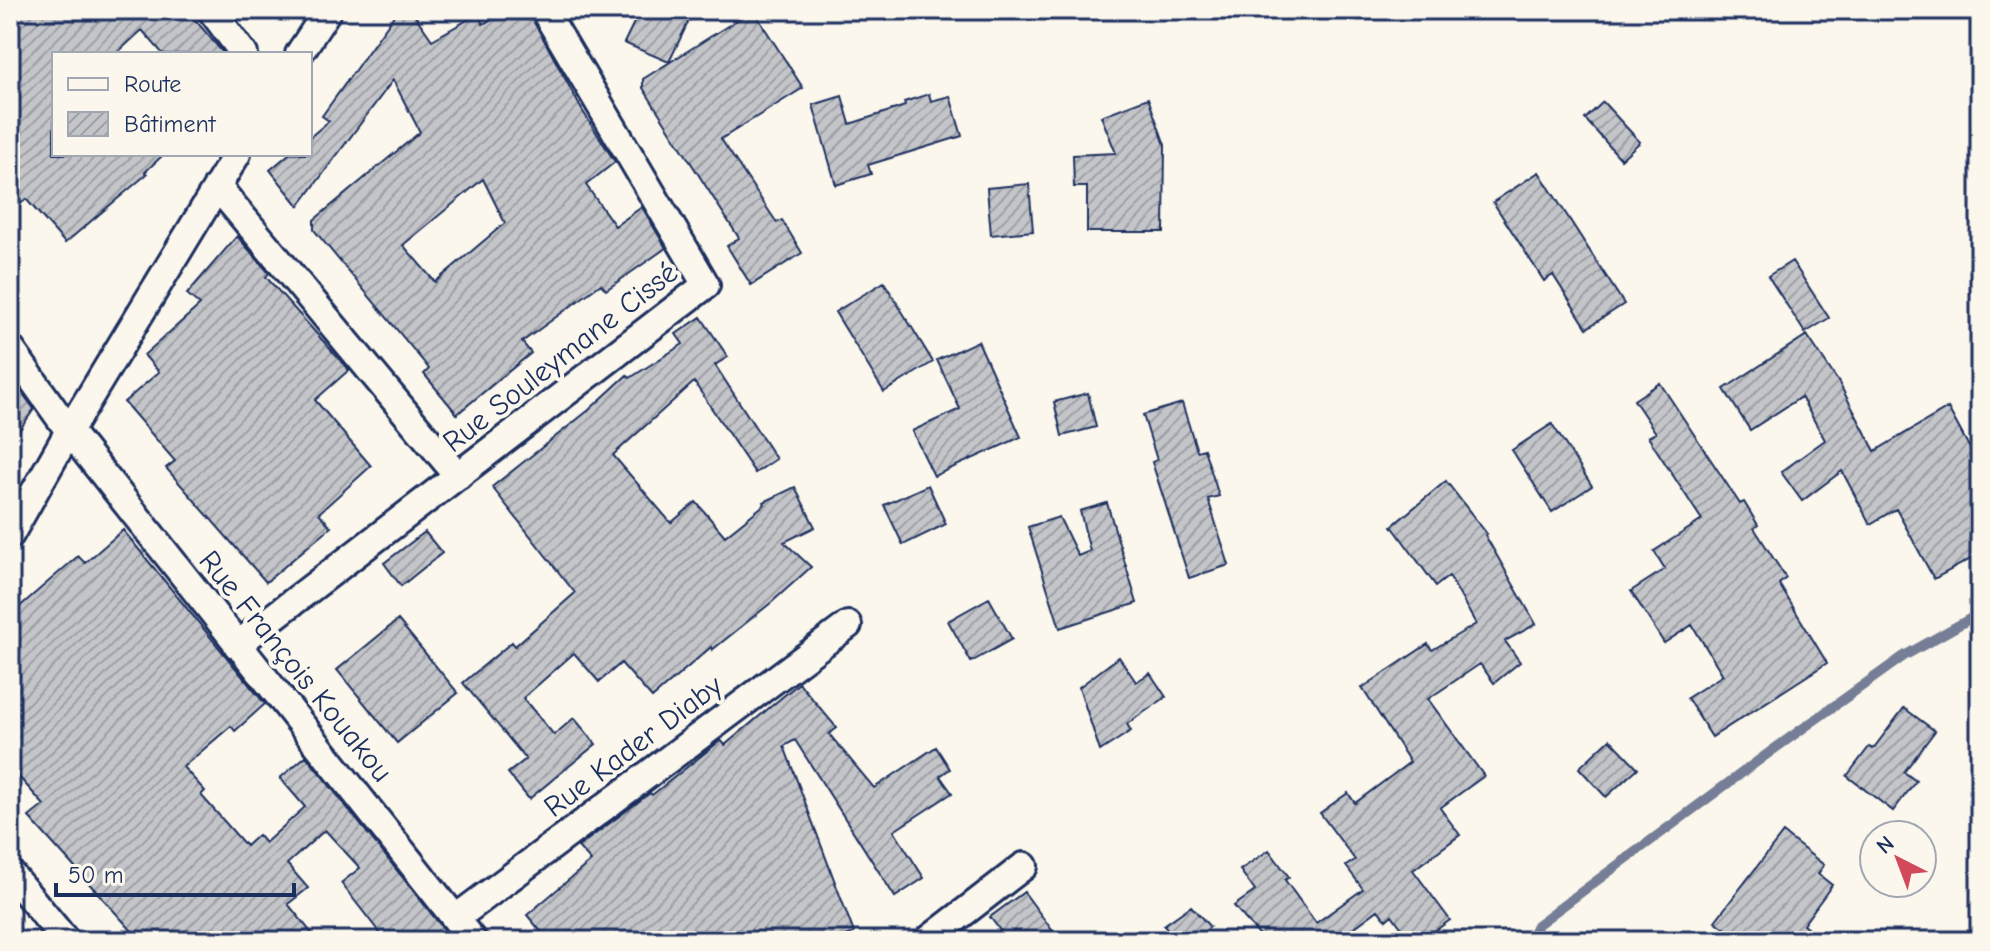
<svg xmlns="http://www.w3.org/2000/svg" width="1990" height="951" font-family="'Comic Neue',sans-serif">
  <style>
    .lines { fill: none; stroke-linecap: round; stroke-linejoin: round }
    .stream { stroke: #747e96; stroke-width: 10 }
    .building { fill: url(#building-hatch); stroke: #1b2f5e; stroke-width: 2; fill-rule: evenodd }
    .street-casing { stroke: #1b2f5e; stroke-width: 32 }
    .street { stroke: #fbf7ec; stroke-width: 26 }
    .labels { text-anchor: middle; stroke-width: 8; stroke-linejoin: round; paint-order: stroke }
    .street-label { font-size: 30px; fill: #1b2f5e; stroke: #fbf7ec }
  </style>
  <defs>
    <pattern id="building-hatch" width="6" height="6" patternUnits="userSpaceOnUse" patternTransform="scale(2)"><rect width="6" height="6" fill="#c3c5c9"/><path d="M-1 1l2-2M0 6l6-6M5 7l2-2" fill="none" stroke="#9ea0a6"/></pattern>
  </defs>
  <rect width="100%" height="100%" fill="#fbf7ec"/>
  <filter id="ink" filterUnits="userSpaceOnUse"><feTurbulence type="fractalNoise" baseFrequency=".0125" numOctaves="2"/><feDisplacementMap in="SourceGraphic" scale="16" xChannelSelector="R" yChannelSelector="G"/><feConvolveMatrix kernelMatrix="1 2 1 2 8 2 1 2 1" color-interpolation-filters="sRGB"/></filter>
  <g filter="url(#ink)">
    <g class="lines">
      <!-- stream -->
      <path class="stream" d="M1529,941L1537,925L1770,752L1904,656L1980,613"/>
    </g>
    <!-- building -->
    <path class="building" d="M10,10H187L224,54H163L142,30L116,54H54V154H164L145,172L147,174L65,243L26,199L10,212Z
      M398,10H411L432,40L478,14L483,24L507,10H528L582,110L615,162L586,185L615,226L642,207L666,248L606,290L601,284L522,342L531,353L457,414L424,374L429,369L423,361L314,230V220L420,132L393,80L299,206L270,170L289,154H310V137L329,121L322,116ZM483,179L505,223L435,282L403,245Z
      M640,10H694L669,62L624,43Z
      M753,10L803,88L721,139L777,223L782,220L802,253L751,285L727,246L739,238L643,88V79Z
      M929,94L931,101L950,96L962,136L868,165L871,174L836,185L813,105L842,96L850,124L905,106L904,102Z
      M1148,98L1165,145L1164,232H1087V187H1074L1073,155L1116,153L1101,116Z
      M1603,102L1640,142L1621,159L1585,119Z
      M1539,172L1624,304L1587,328L1553,275L1544,281L1493,202Z
      M1029,184L1033,231L991,235L987,188Z
      M237,236L269,273L266,277L349,370L315,400L371,466L319,513L331,527L266,582L166,468L175,461L124,402L159,372L144,355L200,305L187,294Z
      M1792,261L1829,318L1805,333L1768,276Z
      M884,282L933,362L884,392L835,312Z
      M701,317L728,357L715,365L776,459L755,473L694,382L613,455L671,523L696,502L725,536L765,504L764,502L795,487L815,527L784,542L811,567L772,602L712,650L711,647L652,698L621,663L599,682L574,653L523,698L554,735L574,718L596,744L529,799L508,773L526,759L463,683L512,642L515,646L575,593L492,487L589,410L627,375L630,378L683,344L676,334Z
      M1807,335L1839,383L1875,451L1948,408L1980,467V554L1934,579L1896,509L1870,524L1842,471L1802,501L1781,472L1825,440L1801,397L1750,430L1724,389Z
      M978,341L1021,437L934,476L912,431L960,409L937,360Z
      M10,376L34,409L10,444Z
      M1660,383L1740,504L1744,502L1758,525L1754,528L1786,578L1779,584L1827,663L1712,737L1687,698L1723,675L1692,625L1664,643L1631,591L1665,569L1654,551L1702,520L1648,437L1656,433L1634,400Z
      M1088,393L1096,427L1062,436L1054,402Z
      M1182,403L1197,451L1204,449L1219,496L1208,499L1229,565L1189,578L1152,462L1157,460L1143,415Z
      M1552,424L1592,486L1552,512L1512,450Z
      M1446,481L1487,534L1485,535L1536,624L1505,641L1520,662L1494,683L1480,664L1428,699L1484,776L1440,808L1460,835L1413,870L1450,920L1421,941H1411L1392,915L1386,920L1378,910L1336,941H1264L1234,906L1255,891L1240,870L1269,850L1289,877L1285,880L1316,923L1363,889L1346,866L1355,860L1320,813L1348,793L1355,803L1410,762L1362,688L1428,644L1432,650L1476,624L1449,576L1436,586L1392,526Z
      M928,485L946,524L903,545L884,505Z
      M1107,503L1137,603L1060,628L1028,527L1059,517L1078,556L1090,551L1080,511Z
      M123,530L265,704L235,731L231,726L183,767L205,791L201,795L246,846L258,835L265,843L305,807L280,778L306,756L453,941H386L341,883L360,868L325,830L287,864L308,888L288,904L318,941H141L29,817L44,805L10,767V615L78,556L85,563Z
      M425,532L442,553L401,586L384,563Z
      M989,598L1012,639L971,662L948,621Z
      M398,620L458,693L397,743L337,670Z
      M1119,657L1136,682L1150,673L1166,697L1127,724L1131,731L1100,751L1079,687Z
      M799,683L837,728L829,734L874,788L936,747L950,769L940,776L952,793L894,831L924,878L895,897L795,740L784,746L854,933L832,941H549L527,915L591,861L578,847L650,793L652,795L721,740L725,745Z
      M1904,708L1935,731L1904,772L1916,781L1893,811L1847,776L1869,747L1873,749Z
      M1610,739L1638,768L1606,797L1579,768Z
      M1783,833L1824,865L1818,874L1832,885L1803,925L1824,941H1742L1715,921Z
      M1024,892L1060,941H1008L990,917Z
      M1191,906L1210,927L1194,941H1178L1164,925Z"/>
    <g class="lines">
      <defs>
        <path id="street" d="M211,10L244,54
          M299,54L328,10
          M217,186L458,476
          M10,348L69,431L473,941
          M10,535L69,431L237,154
          M237,645L706,285L544,10
          M10,873L66,941
          M456,918L848,625
          M927,941L1024,866"/>
      </defs>
      <!-- street casing -->
      <use href="#street" class="street-casing"/>
      <!-- street -->
      <use href="#street" class="street"/>
    </g>
  </g>
  <g class="labels">
    <!-- street labels -->
    <g class="street-label">
      <text transform="translate(560 357) rotate(-38)" y="10">Rue Souleymane Cissé</text>
      <text transform="translate(296 666) rotate(51)" y="10">Rue François Kouakou</text>
      <text transform="translate(633 746) rotate(-37)" y="10">Rue Kader Diaby</text>
    </g>
  </g>
  <!-- margin -->
  <rect width="1990" height="951" fill="none" stroke="#fbf7ec" stroke-width="40"/>
  <rect x="20" y="20" width="1950" height="911" fill="none" stroke="#1b2f5e" stroke-width="3" filter="url(#ink)"/>
  <!-- legend -->
  <rect x="52" y="52" width="260" height="104" fill="#fbf7ec" stroke="#a1a7b3" stroke-width="2"/>
  <rect x="68" y="78" width="40" height="12" fill="#fbf7ec" stroke="#a1a7b3" stroke-width="2"/>
  <text x="124" y="92" font-size="24" fill="#1b2f5e">Route</text>
  <rect x="68" y="112" width="40" height="24" fill="url(#building-hatch)" stroke="#a1a7b3" stroke-width="2"/>
  <text x="124" y="132" font-size="24" fill="#1b2f5e">Bâtiment</text>
  <!-- north arrow -->
  <g transform="translate(1898 859) rotate(318)"><circle r="38" fill="#fbf7ec" stroke="#a1a7b3" stroke-width="2"/>
  <path d="M0-6L14 30L0 20L-14 30Z" fill="#d1495b"/>
  <text y="-12" font-size="22" font-weight="bold" text-anchor="middle" fill="#1b2f5e">N</text>
  </g>
  <!-- scale -->
  <path d="M56 883v12h238v-12" fill="none" stroke="#1b2f5e" stroke-width="4"/>
  <text x="68" y="883" font-size="24" fill="#1b2f5e" stroke="#fbf7ec" stroke-width="6" paint-order="stroke">50 m</text>
</svg>
